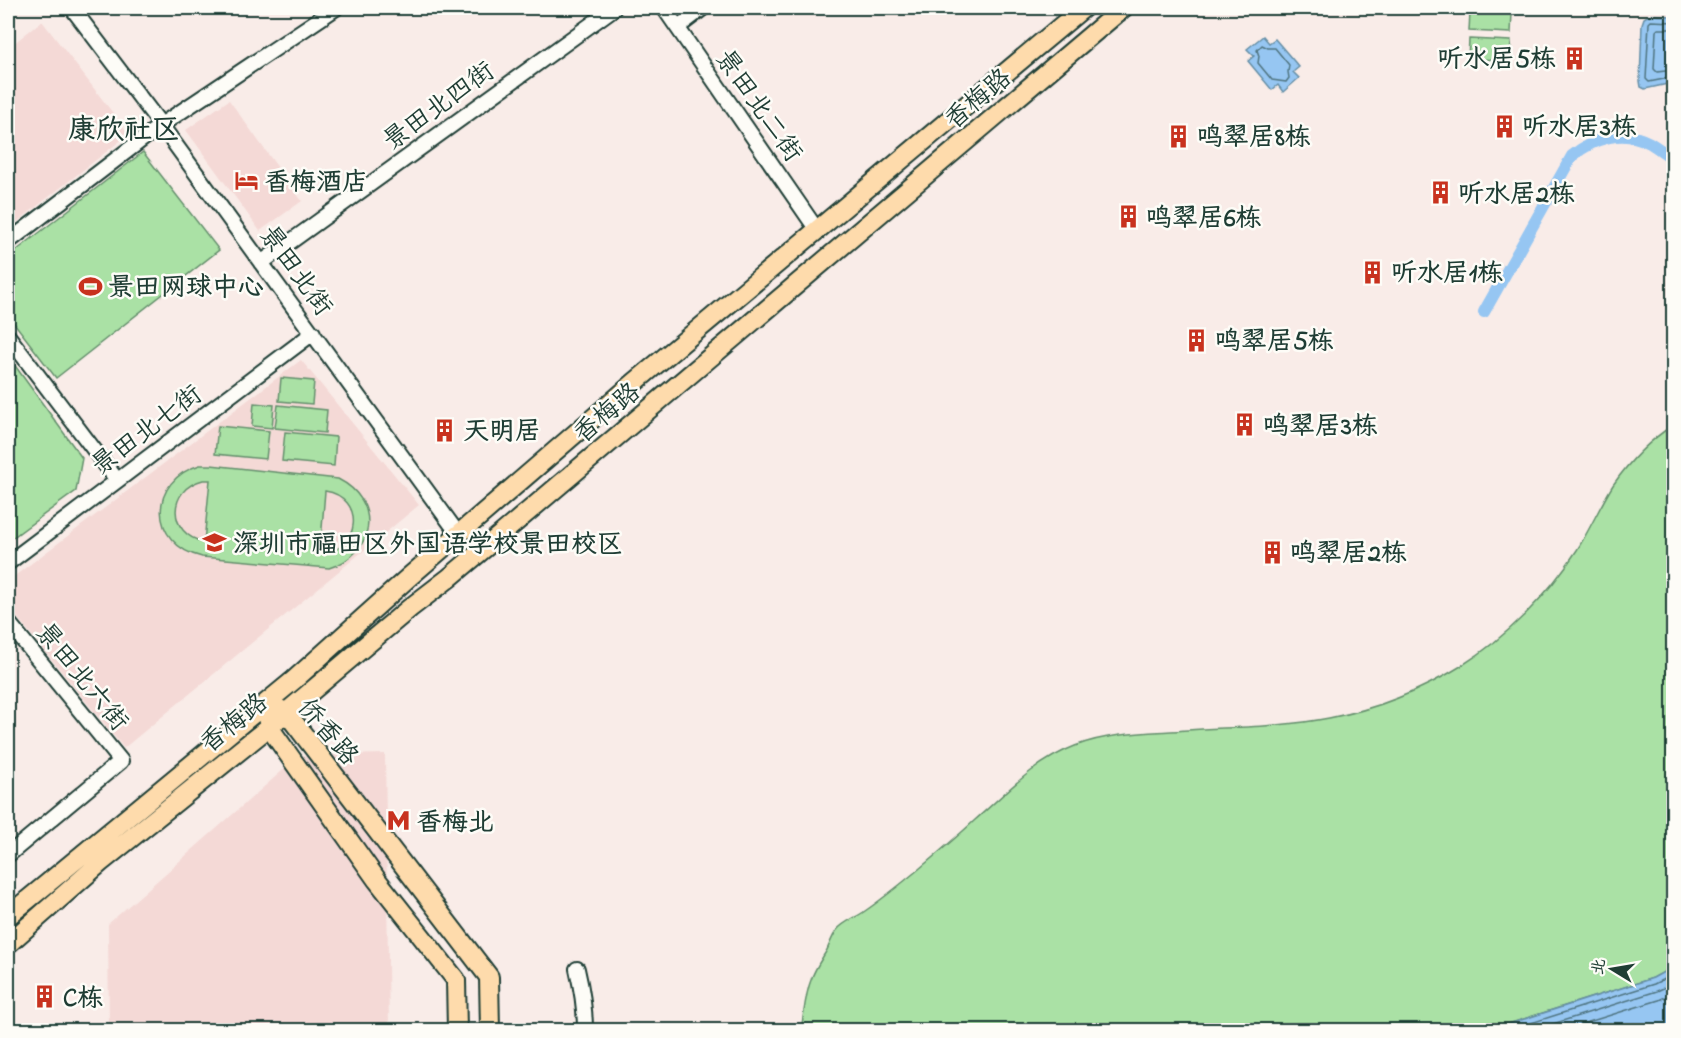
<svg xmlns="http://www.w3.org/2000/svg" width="1681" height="1038" font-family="'Indie Flower','LXGW WenKai TC',sans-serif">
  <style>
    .built { fill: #f4d9d6 }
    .green { fill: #aae1a5; stroke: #648f6c; stroke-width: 1.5; fill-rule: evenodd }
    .water { fill: #96c6f2; stroke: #668fa6; stroke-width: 1.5 }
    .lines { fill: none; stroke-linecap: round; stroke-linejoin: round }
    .shore { stroke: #4f7480; stroke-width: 1.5 }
    .canal { stroke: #96c6f2; stroke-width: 12 }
    .minor-casing { stroke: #1f3d34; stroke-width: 18 }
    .major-casing { stroke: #1f3d34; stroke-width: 22 }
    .minor { stroke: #fdfcf7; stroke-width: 14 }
    .major { stroke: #fedbac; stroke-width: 18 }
    .labels { text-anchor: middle; stroke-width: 5; stroke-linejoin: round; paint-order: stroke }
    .poi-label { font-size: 26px; font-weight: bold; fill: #1f3d34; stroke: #fdfcf7; text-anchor: start }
    .street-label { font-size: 26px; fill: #1f3d34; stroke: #fdfcf7 }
    .quarter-label { font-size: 28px; font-weight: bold; fill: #1f3d34; stroke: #fdfcf7 }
  </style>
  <rect width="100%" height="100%" fill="#f9ece8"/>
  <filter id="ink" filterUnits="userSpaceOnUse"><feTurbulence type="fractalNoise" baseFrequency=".0167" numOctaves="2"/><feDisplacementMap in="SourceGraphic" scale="12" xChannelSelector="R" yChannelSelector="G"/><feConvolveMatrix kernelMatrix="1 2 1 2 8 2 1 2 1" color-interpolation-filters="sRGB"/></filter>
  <g filter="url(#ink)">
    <!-- built -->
    <path class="built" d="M42,21L129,134L8,229V48Z
      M229,100L302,201L260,231L186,130Z
      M301,360L419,505L124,748L8,606V581Z
      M385,754L389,1030H109L108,924L299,756Z"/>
    <!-- green -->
    <path class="green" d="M1470,12L1512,13L1511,33L1469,31Z
      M1469,39L1511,41L1510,60L1468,59Z
      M143,152L219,250L56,378L8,315V257Z
      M8,356L82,458L76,491L8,541Z
      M281,378L314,381L312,404L279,401Z
      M254,403L274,405L272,428L252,426Z
      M278,405L327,410L325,433L275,428Z
      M1673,425V967L1653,978L1489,1030H801C804,1014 805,995 811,980C814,970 821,960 827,950C830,943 833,935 837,930C843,922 857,917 865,911C884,898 902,883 919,869C938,853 957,837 975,820C1007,792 1034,762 1075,746C1111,732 1150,733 1188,730C1235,727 1283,727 1329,718C1376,709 1421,691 1461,666C1507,637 1548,595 1577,550C1590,529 1600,506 1613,485C1629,462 1650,440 1673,425Z
      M218,426L269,431L266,459L215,454Z
      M285,432L336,437L334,466L282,461Z
      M200,465H211L338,479C382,501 376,554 329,568L202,557C148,544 148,480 200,465ZM203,480H210L204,542C167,534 167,489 203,480ZM325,491C366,497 361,552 320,553Z"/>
    <!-- water -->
    <path class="water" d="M1649,15L1673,16L1674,76L1672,83L1645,89L1641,87L1640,81L1642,24L1644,18Z
      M1263,36L1269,43L1275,39L1299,67L1293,72L1299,78L1283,92L1278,85L1272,90L1248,61L1254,56L1247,49Z
      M1673,967V1030H1490L1653,978Z"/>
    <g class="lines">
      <!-- shore -->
      <path class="shore" d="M1674,22L1651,21L1649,23L1646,79L1649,82L1674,77
        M1674,29H1658L1656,31L1654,69L1657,72L1674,70
        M1262,45L1268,48H1275L1289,65L1288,72L1289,78L1286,82L1272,80L1258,63L1259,56L1257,50Z
        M1509,1030L1654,984L1674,974
        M1534,1030L1657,991L1674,983
        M1563,1030L1659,1000L1674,993"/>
      <!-- canal -->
      <path class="canal" d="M1484,312L1572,156C1594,138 1623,128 1650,143C1658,148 1666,154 1674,159"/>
      <defs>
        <path id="minor" d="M72,8L161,125L459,535
          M664,8L817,230
          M678,27L703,8
          M8,242L161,125L336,8
          M261,263L614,8
          M8,336L117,480
          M8,563L313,333
          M8,622L121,761L8,855
          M577,969C582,990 585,1009 585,1030"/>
        <path id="major" d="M277,708L286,712L489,977L490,1030
          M267,717L269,727L377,880L456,980L457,1030
          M8,916L294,680L409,577L634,383L1083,8
          M8,944L100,863L269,727L410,608L449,578L537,504L1123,8"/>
      </defs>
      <!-- minor casing -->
      <use href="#minor" class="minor-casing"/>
      <!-- major casing -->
      <use href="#major" class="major-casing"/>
      <!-- minor -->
      <use href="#minor" class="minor"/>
      <!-- major -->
      <use href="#major" class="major"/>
    </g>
  </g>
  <!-- icons -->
  <defs>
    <symbol id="building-bare" viewBox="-9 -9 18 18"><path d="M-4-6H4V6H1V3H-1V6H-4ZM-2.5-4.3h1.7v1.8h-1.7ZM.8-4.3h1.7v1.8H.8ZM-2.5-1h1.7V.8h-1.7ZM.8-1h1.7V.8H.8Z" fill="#c8321e" stroke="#fdfcf7" stroke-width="2.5" paint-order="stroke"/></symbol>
    <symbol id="hotel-bare" viewBox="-9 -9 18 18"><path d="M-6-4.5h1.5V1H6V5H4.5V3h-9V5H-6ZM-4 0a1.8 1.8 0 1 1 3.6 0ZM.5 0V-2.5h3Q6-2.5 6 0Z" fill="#c8321e" stroke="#fdfcf7" stroke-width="2.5" paint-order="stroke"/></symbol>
    <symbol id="stadium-bare" viewBox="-9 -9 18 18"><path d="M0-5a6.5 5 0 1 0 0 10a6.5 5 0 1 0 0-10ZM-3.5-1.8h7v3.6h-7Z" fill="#c8321e" stroke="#fdfcf7" stroke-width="2.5" paint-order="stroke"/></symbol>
    <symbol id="school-bare" viewBox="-9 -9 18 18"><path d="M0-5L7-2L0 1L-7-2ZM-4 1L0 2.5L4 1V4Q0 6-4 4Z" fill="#c8321e" stroke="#fdfcf7" stroke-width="2.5" paint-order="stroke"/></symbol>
    <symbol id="metro-bare" viewBox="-9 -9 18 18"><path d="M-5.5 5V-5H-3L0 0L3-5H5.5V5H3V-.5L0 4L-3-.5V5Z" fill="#c8321e" stroke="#fdfcf7" stroke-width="2.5" paint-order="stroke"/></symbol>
  </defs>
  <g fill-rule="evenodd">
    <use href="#building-bare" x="1558" y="42" width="33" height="33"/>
    <use href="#building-bare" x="1488" y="110" width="33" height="33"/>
    <use href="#building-bare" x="1162" y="120" width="33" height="33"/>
    <use href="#hotel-bare" x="230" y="164" width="33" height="33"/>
    <use href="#building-bare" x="1424" y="176" width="33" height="33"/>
    <use href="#building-bare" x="1112" y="200" width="33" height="33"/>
    <use href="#building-bare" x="1356" y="256" width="33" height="33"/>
    <use href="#stadium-bare" x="74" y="270" width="33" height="33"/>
    <use href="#building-bare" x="1180" y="324" width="33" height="33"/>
    <use href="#building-bare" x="1228" y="408" width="33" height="33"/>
    <use href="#building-bare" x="428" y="414" width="33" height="33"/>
    <use href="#school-bare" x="198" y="526" width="33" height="33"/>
    <use href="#building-bare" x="1256" y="536" width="33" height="33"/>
    <use href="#metro-bare" x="382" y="804" width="33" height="33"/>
    <use href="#building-bare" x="28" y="980" width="33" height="33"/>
  </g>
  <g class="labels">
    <!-- poi labels -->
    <g class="poi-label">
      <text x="1556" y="67" text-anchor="end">听水居5栋</text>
      <text x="1522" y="135">听水居3栋</text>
      <text x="1197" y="145">鸣翠居8栋</text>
      <text x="264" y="190">香梅酒店</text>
      <text x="1458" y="202">听水居2栋</text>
      <text x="1146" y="226">鸣翠居6栋</text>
      <text x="1391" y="281">听水居1栋</text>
      <text x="108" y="295">景田网球中心</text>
      <text x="1215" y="349">鸣翠居5栋</text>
      <text x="1263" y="434">鸣翠居3栋</text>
      <text x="463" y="439">天明居</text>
      <text x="233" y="552">深圳市福田区外国语学校景田校区</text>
      <text x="1290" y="561">鸣翠居2栋</text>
      <text x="416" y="830">香梅北</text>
      <text x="63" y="1006">C栋</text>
    </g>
    <!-- street labels -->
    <g class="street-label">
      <text transform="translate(977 98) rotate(-40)" y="9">香梅路</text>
      <text transform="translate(438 105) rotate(-36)" y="9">景田北四街</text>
      <text transform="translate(760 105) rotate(55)" y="9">景田北二街</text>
      <text transform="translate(297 270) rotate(54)" y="9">景田北街</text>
      <text transform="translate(606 412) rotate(-40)" y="9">香梅路</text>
      <text transform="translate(146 429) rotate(-37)" y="9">景田北七街</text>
      <text transform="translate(83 676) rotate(51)" y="9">景田北六街</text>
      <text transform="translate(233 722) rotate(-39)" y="9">香梅路</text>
      <text transform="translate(329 731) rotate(50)" y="9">侨香路</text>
    </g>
    <!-- quarter labels -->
    <g class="quarter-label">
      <text x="124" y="138">康欣社区</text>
    </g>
  </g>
  <!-- margin -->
  <rect width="1681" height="1038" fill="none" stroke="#fdfcf7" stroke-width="30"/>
  <rect x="15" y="15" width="1651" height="1008" fill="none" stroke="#1f3d34" stroke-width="2" filter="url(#ink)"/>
  <!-- north arrow -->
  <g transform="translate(1612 969) rotate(281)" stroke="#fdfcf7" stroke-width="4.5" paint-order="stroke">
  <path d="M0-4.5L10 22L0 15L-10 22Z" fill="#1f3d34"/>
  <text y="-9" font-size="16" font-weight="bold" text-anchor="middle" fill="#1f3d34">北</text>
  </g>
</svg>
